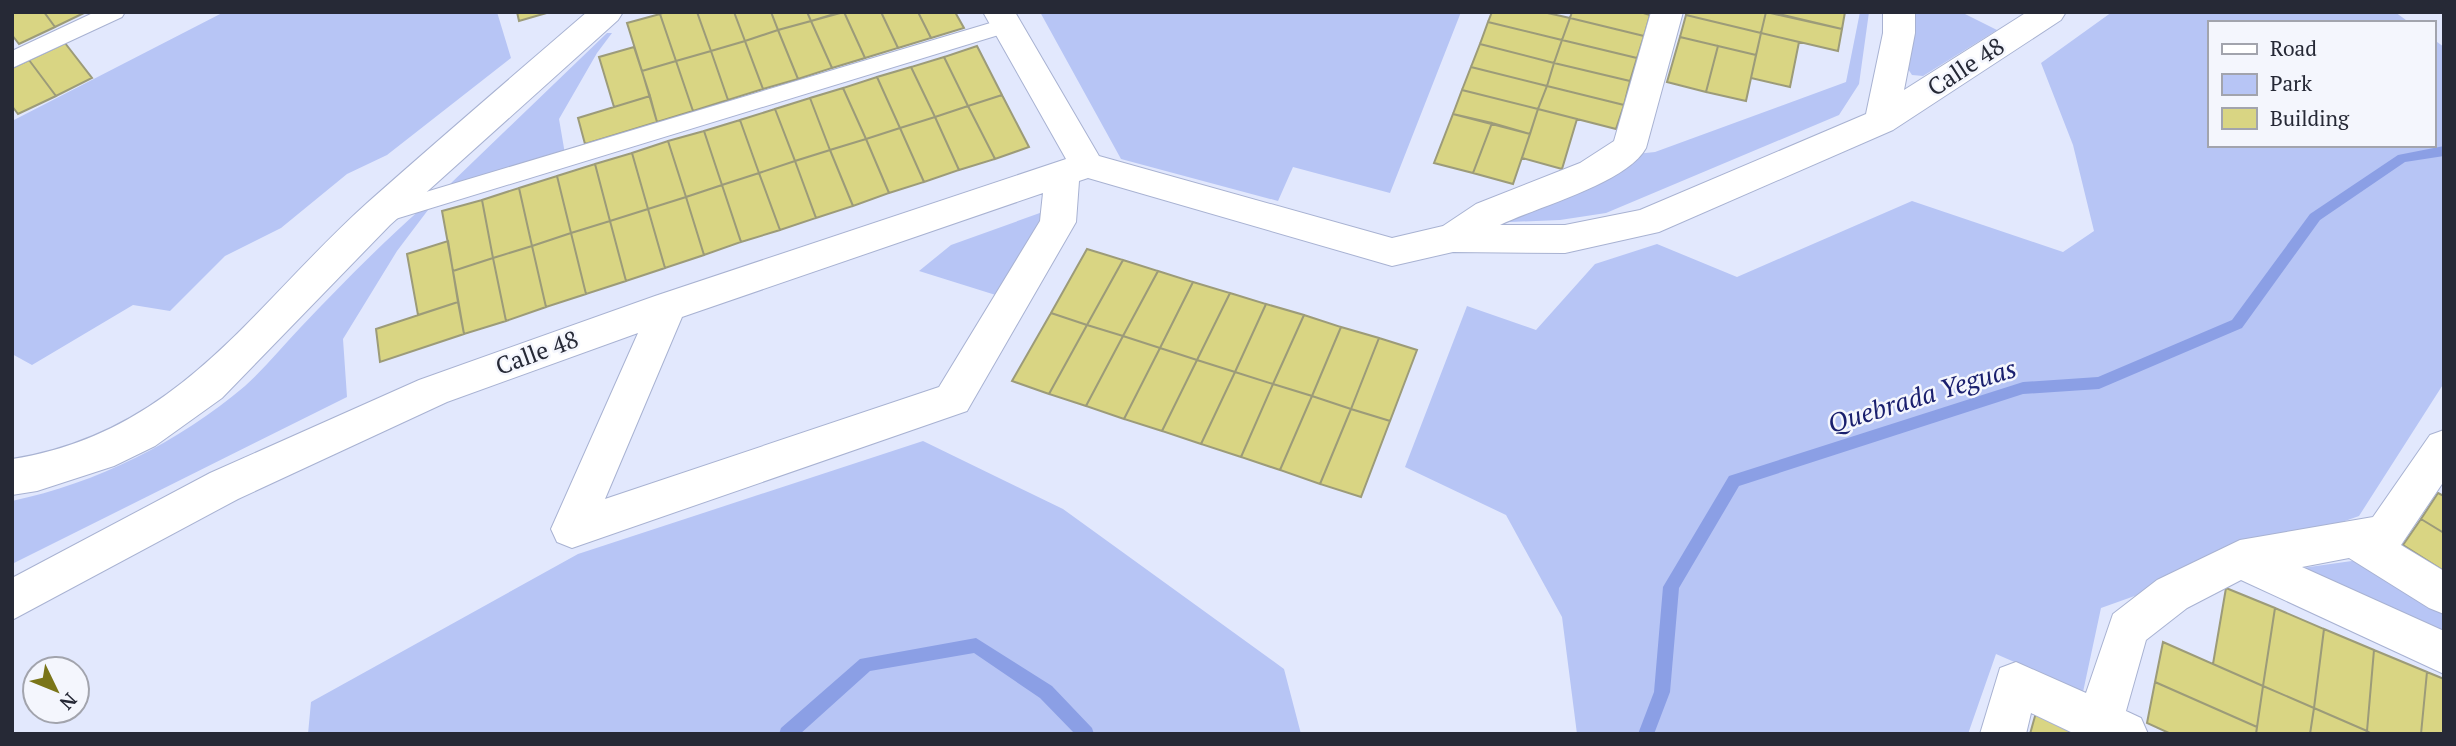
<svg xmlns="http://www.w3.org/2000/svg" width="2456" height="746" font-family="'PT Serif',serif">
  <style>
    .green { fill: #b7c5f5 }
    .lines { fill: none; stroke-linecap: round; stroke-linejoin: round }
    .stream { fill: #8b9fe5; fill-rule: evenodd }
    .building { fill: #d9d583; stroke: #9c9b79; stroke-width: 2 }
    .lane-casing { stroke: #a8b2d2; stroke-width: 2 }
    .street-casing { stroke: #a8b2d2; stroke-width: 2 }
    .lane { fill: #fff; fill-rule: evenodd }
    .street { fill: #fff; fill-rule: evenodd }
    .labels { text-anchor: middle; stroke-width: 5; stroke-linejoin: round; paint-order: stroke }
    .street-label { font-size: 24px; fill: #262936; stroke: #f4f6fd }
    .water-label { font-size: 26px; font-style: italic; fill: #191f6e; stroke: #f4f6fd }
  </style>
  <rect width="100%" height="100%" fill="#e2e8fd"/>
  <!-- green -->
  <path class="green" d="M224,12H497L511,58L387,155L347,174L281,228L225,256L170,311L133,305L32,365L12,354V121Z
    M1040,12H1461L1390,193L1293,167L1278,201L1121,159Z
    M1860,12H1869L1859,84L1839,115L1606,213L1560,220L1510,222L1505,219L1636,154L1655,152L1846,82Z
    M1916,12H1961L1997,30L1923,76L1912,75L1908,69Z
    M2112,12H2395L2410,23H2209V145H2433V39L2444,47V383L2359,516L2101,608L2083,692L1996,654L1968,734H1577L1562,617L1506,515L1405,467L1467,306L1536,330L1595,264L1657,244L1737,277L1912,201L2063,252L2094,231L2073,145L2041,63Z
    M607,33H612L597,53L559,119L565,154L448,186Z
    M422,208L428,210L397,251L343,339L347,397L12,564V501C97,483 179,442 245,386C265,368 282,347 300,328C340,286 379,246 422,208Z
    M1051,209L1002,297L919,271L951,245Z
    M923,441L1063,509L1284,669L1301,734H308L311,702L578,554Z
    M2366,559L2444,610V640L2295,569Z"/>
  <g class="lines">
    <!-- stream -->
    <path class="stream" d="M2444,146V156L2405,162L2320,220L2242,328L2099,389L2023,394L1739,486L1679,588L1670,692L1654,734H1638L1654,692L1663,587L1729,476L2023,382L2098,377L2232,320L2310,214L2398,155Z
      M976,638L1052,686L1092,728L1094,734H1075L1040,698L974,653L870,671L800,734H779L781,728L860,659Z"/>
  </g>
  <!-- building -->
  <path class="building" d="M12,12H44L55,27L19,44L12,35Z
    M44,12H86L55,27Z
    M517,12H550L519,21Z
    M665,12H697L711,51L676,61L660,14Z
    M697,12H734L745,41L711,51Z
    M734,12H771L778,30L745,41Z
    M771,12H807L811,21L778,30Z
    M807,12H841L811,21Z
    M844,12H881L898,48L865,58Z
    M844,12L865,58L832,68L811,21Z
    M881,12H918L931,38L898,48Z
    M918,12H955L964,28L931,38Z
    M1492,12H1543L1570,18L1562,40L1488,22Z
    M1572,12H1640L1650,15L1644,36L1570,18Z
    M1686,12H1766L1761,33L1686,15Z
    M1766,12L1842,29L1838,51L1761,33Z
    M1770,12H1845L1842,29Z
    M660,14L676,61L642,71L627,23Z
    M1686,15L1761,33L1756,55L1680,37Z
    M1570,18L1644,36L1637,58L1562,40Z
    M811,21L832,68L798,79L778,30Z
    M1488,22L1562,40L1554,63L1480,44Z
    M778,30L798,79L763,89L745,41Z
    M1761,33L1799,42L1790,87L1751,78Z
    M1680,37L1718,46L1706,92L1667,82Z
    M1562,40L1637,58L1630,81L1554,63Z
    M745,41L763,89L728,100L711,51Z
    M65,43L92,78L56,96L29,60Z
    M1480,44L1554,63L1547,86L1471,67Z
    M977,46L1002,95L968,106L944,57Z
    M1718,46L1756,55L1746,101L1706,92Z
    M634,47L650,96L614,107L599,57Z
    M711,51L728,100L693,111L676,61Z
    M944,57L968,106L935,117L911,67Z
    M29,60L56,96L18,114L12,106V68Z
    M676,61L693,111L657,122L642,71Z
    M1554,63L1630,81L1624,105L1547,86Z
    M911,67L935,117L900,128L877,77Z
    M1471,67L1547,86L1538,109L1462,90Z
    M877,77L900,128L866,139L843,88Z
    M1547,86L1624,105L1616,129L1538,109Z
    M843,88L866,139L830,150L810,98Z
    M1462,90L1538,109L1530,134L1453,114Z
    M1002,95L1029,147L995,159L968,106Z
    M650,96L657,122L585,144L578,118Z
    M810,98L830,150L795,161L775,109Z
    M968,106L995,159L959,170L935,117Z
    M775,109L795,161L759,173L740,120Z
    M1538,109L1577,119L1562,169L1522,158Z
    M1453,114L1492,123L1473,173L1434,163Z
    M935,117L959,170L924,182L900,128Z
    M740,120L759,173L722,185L704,131Z
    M1492,123L1530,134L1513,184L1473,173Z
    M900,128L924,182L889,193L866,139Z
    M704,131L722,185L686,197L668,141Z
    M866,139L889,193L853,206L830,150Z
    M668,141L686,197L648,209L632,153Z
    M830,150L853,206L816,218L795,161Z
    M632,153L648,209L610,221L595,164Z
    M795,161L816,218L780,230L759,173Z
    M595,164L610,221L571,233L557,176Z
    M759,173L780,230L741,242L722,185Z
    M557,176L571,233L532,246L519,188Z
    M722,185L741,242L704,255L686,197Z
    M519,188L532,246L493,258L482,200Z
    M686,197L704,255L665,268L648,209Z
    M482,200L493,258L453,271L442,211Z
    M648,209L665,268L626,281L610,221Z
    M610,221L626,281L586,294L571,233Z
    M571,233L586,294L546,307L532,246Z
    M448,241L458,302L418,315L407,254Z
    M532,246L546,307L506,321L493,258Z
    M1087,249L1123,260L1087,325L1051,313Z
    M493,258L506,321L464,334L453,271Z
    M1123,260L1158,271L1123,336L1087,325Z
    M1158,271L1193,282L1160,348L1123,336Z
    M1193,282L1230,293L1197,360L1160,348Z
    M1230,293L1266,304L1235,372L1197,360Z
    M458,302L464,334L380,362L376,329Z
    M1266,304L1304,315L1273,384L1235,372Z
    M1051,313L1087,325L1049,394L1012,381Z
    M1304,315L1341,327L1312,396L1273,384Z
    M1087,325L1123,336L1086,406L1049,394Z
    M1341,327L1379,338L1351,409L1312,396Z
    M1123,336L1160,348L1124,419L1086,406Z
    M1379,338L1417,350L1390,421L1351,409Z
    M1160,348L1197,360L1162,431L1124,419Z
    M1197,360L1235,372L1201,444L1162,431Z
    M1235,372L1273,384L1241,457L1201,444Z
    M1273,384L1312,396L1280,470L1241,457Z
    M1312,396L1351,409L1320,484L1280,470Z
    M1351,409L1390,421L1361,497L1320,484Z
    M2438,493L2444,496V533L2421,519Z
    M2421,519L2444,533V571L2403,545Z
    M2226,588L2275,608L2263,686L2213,664Z
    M2275,608L2324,629L2314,708L2263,686Z
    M2324,629L2374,650L2367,731L2314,708Z
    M2163,642L2263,686L2257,727L2155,682Z
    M2374,650L2427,672L2421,734H2372L2367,731Z
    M2427,672L2444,679V734H2421Z
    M2155,682L2257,727L2256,734H2171L2147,723Z
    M2263,686L2314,708L2310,734H2256Z
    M2314,708L2367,731L2366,734H2310Z
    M2037,709L2090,734H2030Z"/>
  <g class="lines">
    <defs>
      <path id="lane" d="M95,12H125L122,17L12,68V51Z
        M1007,18L1015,20L1018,25L1015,30L379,224L370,222L367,215L370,208L379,206Z"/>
      <path id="street" d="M587,12H623L618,20L390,225L222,398L155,446L114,466L37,491L12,495V459C178,433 251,308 366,204C439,139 513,76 587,12Z
        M983,12H1015L1099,156L1392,238L1443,226L1476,204L1580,163L1614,141L1651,12H1683L1646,148C1627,183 1537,207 1500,225H1565L1640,210L1866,114L1883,33V12H1915V33L1904,90L2027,12H2066L2061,20L1893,130L1659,232L1565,253L1453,252L1392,266L1088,178L1079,181L1076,222L967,411L572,548L557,542L551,529L638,333L447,402L238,499L12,620V578L210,473L419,380L655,296L1066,159ZM1043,193L1040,221L939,387L605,499L682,317Z
        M2444,430V481L2401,545L2444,571V614L2429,608L2349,558L2302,567L2444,631V674L2241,580L2187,608L2146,640L2126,711L2141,718L2148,734H2075L2031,713L2026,734H1980L2000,668L2016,662L2086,693L2113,614L2157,580L2240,540L2373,517L2430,435Z"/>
    </defs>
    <!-- lane casing -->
    <use href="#lane" class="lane-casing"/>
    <!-- street casing -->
    <use href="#street" class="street-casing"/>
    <!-- lane -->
    <use href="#lane" class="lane"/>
    <!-- street -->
    <use href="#street" class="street"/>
  </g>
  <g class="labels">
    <!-- street labels -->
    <g class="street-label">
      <text transform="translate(1966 67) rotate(-33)" y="8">Calle 48</text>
      <text transform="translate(537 353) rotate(-20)" y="8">Calle 48</text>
    </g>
    <!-- water labels -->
    <g class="water-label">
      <text transform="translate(1922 396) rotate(-17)" y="9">Quebrada Yeguas</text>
    </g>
  </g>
  <!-- border -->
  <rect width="2456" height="746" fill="none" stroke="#262936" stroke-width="28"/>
  <!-- legend -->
  <rect x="2208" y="21" width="228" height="126" fill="#f4f6fd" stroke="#a2a4ad" stroke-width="2"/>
  <rect x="2222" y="44" width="35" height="10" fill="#ffffff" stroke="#a2a4ad" stroke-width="2"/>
  <text x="2270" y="56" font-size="21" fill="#262936">Road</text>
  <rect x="2222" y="74" width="35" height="21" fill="#b7c5f5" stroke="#a2a4ad" stroke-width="2"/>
  <text x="2270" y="91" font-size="21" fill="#262936">Park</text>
  <rect x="2222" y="108" width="35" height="21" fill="#d9d583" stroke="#a2a4ad" stroke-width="2"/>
  <text x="2270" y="126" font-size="21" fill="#262936">Building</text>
  <!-- north arrow -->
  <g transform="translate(56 690) rotate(133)"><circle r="33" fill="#f4f6fd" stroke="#a2a4ad" stroke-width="2"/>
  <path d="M0-5L12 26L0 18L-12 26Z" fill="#7a7519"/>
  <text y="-10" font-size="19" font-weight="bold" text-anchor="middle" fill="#262936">N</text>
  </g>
</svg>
